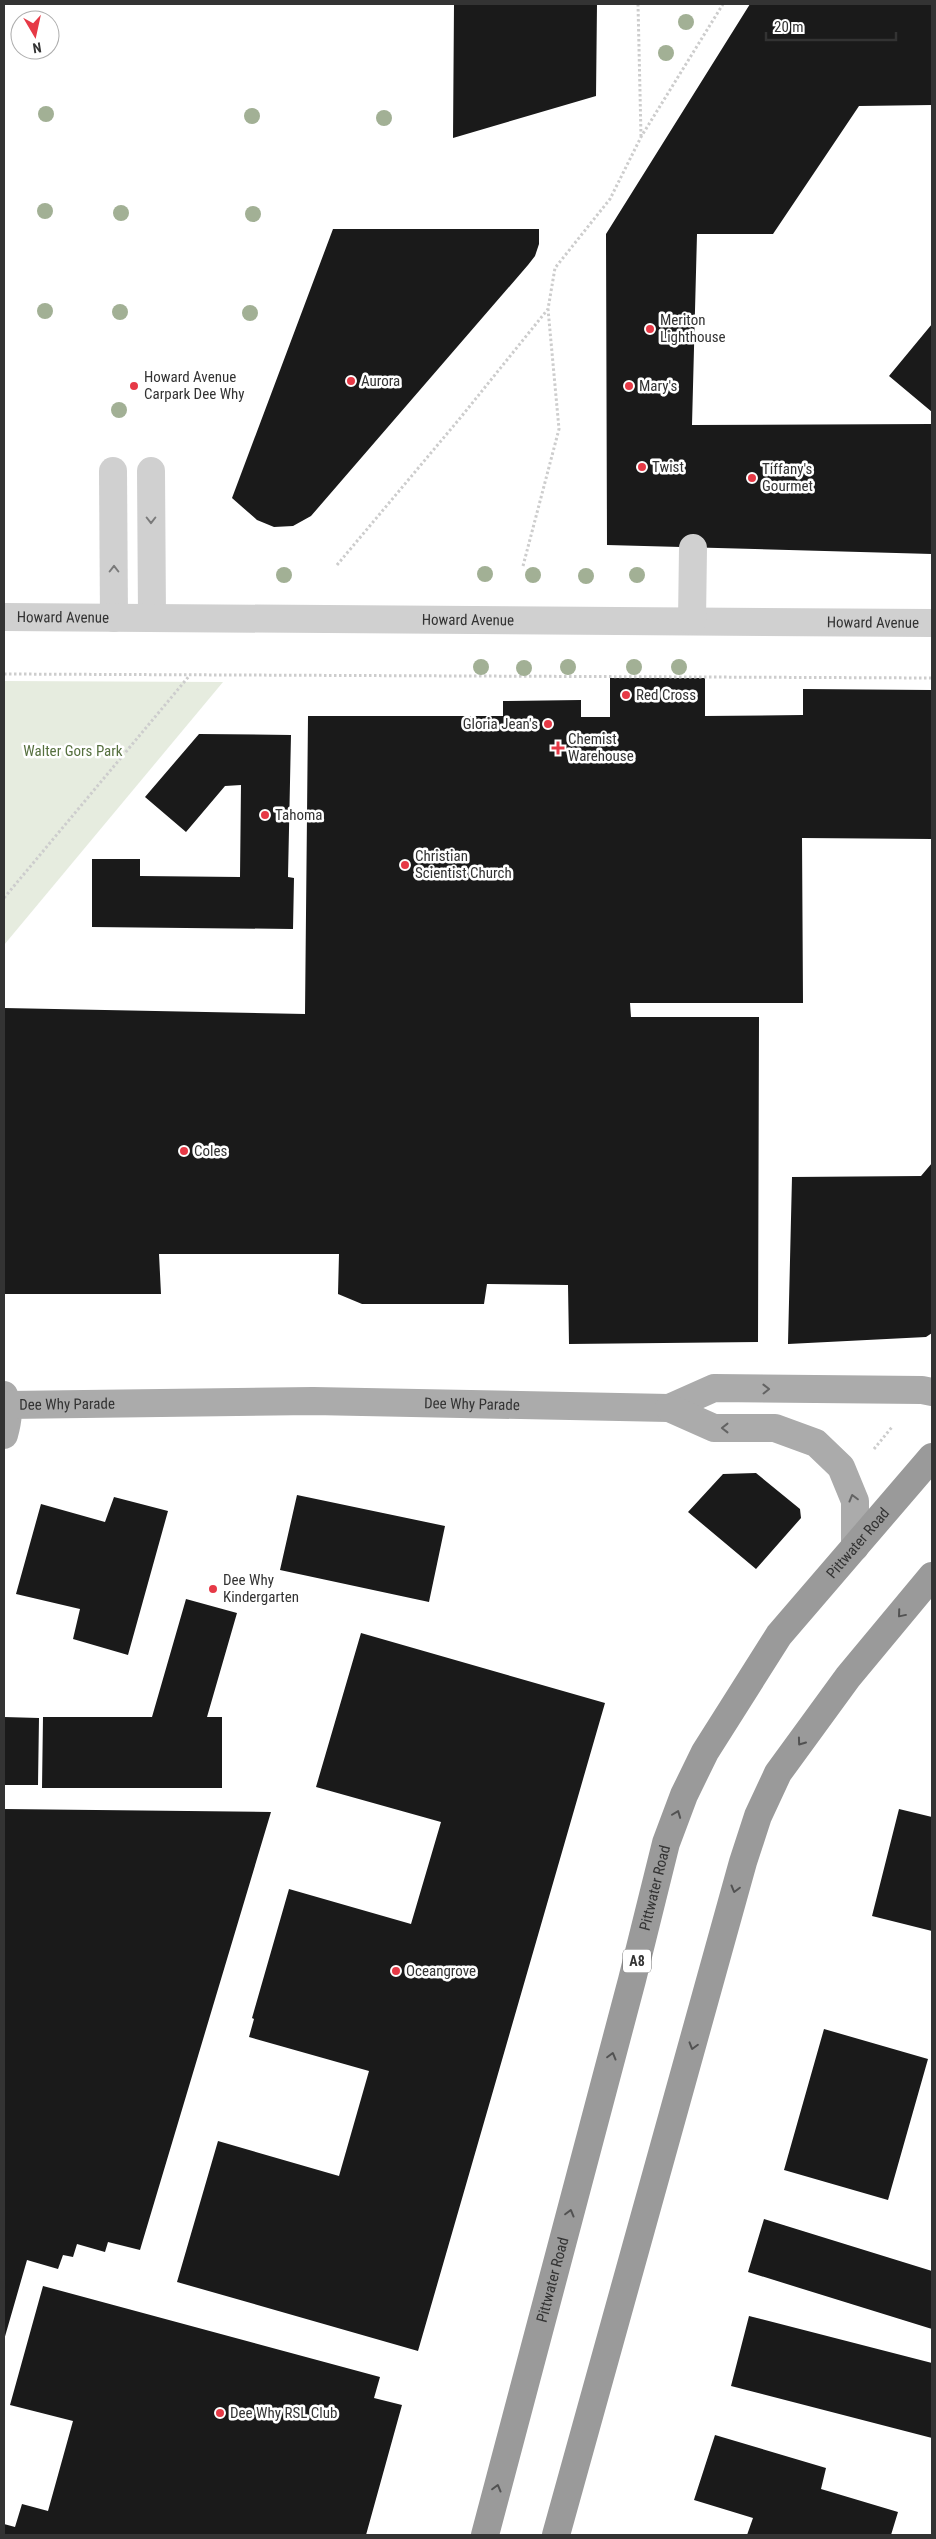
<svg xmlns="http://www.w3.org/2000/svg" width="936" height="2539" font-family="'Roboto Condensed',sans-serif">
  <style>
    .green { fill: #e6ecdf }
    .building { fill: #1a1a1a }
    .lines { fill: none; stroke-linecap: round; stroke-linejoin: round }
    .path { stroke: #cdcdcd; stroke-width: 3; stroke-dasharray: 2.5 2.5; stroke-linecap: butt }
    .minor { stroke: #d0d0d0; stroke-width: 28 }
    .major { stroke: #ababab; stroke-width: 28 }
    .highway { stroke: #9a9a9a; stroke-width: 28 }
    .tree { fill: #a2b095 }
    .oneway { stroke: #7a7a7a }
    .oneway2 { stroke: #636363 }
    .oneway3 { stroke: #525252 }
    .poi-dot { fill: #e63946; stroke: #fff; stroke-width: 2 }
    .labels { text-anchor: middle; stroke-width: 5; stroke-linejoin: round; paint-order: stroke }
    .shield { fill: #fff; stroke: #707070; stroke-width: 1 }
    .shield-label { font-size: 14px; font-weight: bold; fill: #333 }
    .poi-label { font-size: 15px; fill: #333; stroke: #fff; text-anchor: start }
    .street-label { font-size: 15px; fill: #333; stroke: #fff }
    .park-label { font-size: 15px; fill: #56703f; stroke: #fff }
  </style>
  <rect width="100%" height="100%" fill="#fff"/>
  <!-- green -->
  <path class="green" d="M4,681L223,682L4,945Z"/>
  <!-- building -->
  <path class="building" d="M454,4H597L596,96L453,138Z
    M750,4H932V105L859,106L773,234H697L692,425L932,424V554L607,545L606,234Z
    M333,229H539V244L535,256L528,265L311,516L293,526L274,527L257,520L232,498Z
    M932,324V412L889,376Z
    M610,678H705V716L803,715V689L932,690V839L802,838L803,1003H630L631,1017H759L758,1342L569,1344L568,1285L487,1284L484,1304H362L338,1294L339,1254H159L161,1294H4V1008L305,1014L308,716H503V701L581,700V717H610Z
    M199,734L291,735L288,877L294,878L293,929L92,927V859H140V876L240,877L241,785L225,786L186,832L145,797Z
    M932,1163V1333L926,1337L788,1344L792,1177L921,1176Z
    M756,1473L800,1509L801,1518L756,1569L688,1512L723,1474Z
    M297,1495L445,1526L429,1602L280,1570Z
    M114,1497L168,1511L128,1655L73,1639L80,1609L16,1594L41,1504L105,1522Z
    M186,1599L237,1613L207,1717H222V1788H42L43,1717H152Z
    M361,1633L605,1703L418,2351L177,2282L218,2141L339,2176L369,2071L249,2037L254,2019L252,2018L289,1889L411,1924L441,1822L316,1787Z
    M4,1717L39,1718L38,1785H4Z
    M4,1809L271,1812L140,2250L108,2242L105,2252L77,2244L73,2257L63,2255L58,2269L27,2260L4,2340Z
    M899,1809L932,1817V1931L872,1916Z
    M824,2029L928,2059L888,2200L784,2170Z
    M764,2219L932,2271V2329L748,2272Z
    M43,2286L380,2377L374,2398L402,2405L366,2535H4V2524L15,2527L22,2504L48,2511L73,2421L10,2405Z
    M749,2316L932,2363V2438L731,2386Z
    M715,2435L826,2468L821,2489L898,2512L891,2535H747L753,2518L694,2500Z"/>
  <g class="lines">
    <!-- path -->
    <path class="path" d="M638,4L641,136
      M337,565L461,417L548,309L555,268L610,199L641,137L723,4
      M523,566L559,429L548,309
      M4,674L932,678
      M4,898L190,675
      M874,1449L892,1427"/>
    <!-- minor -->
    <g class="minor">
      <path d="M113,471L114,618"/>
      <path d="M151,471L152,617"/>
      <path id="s1" d="M4,617L932,623"/>
      <path d="M692,621L693,548"/>
    </g>
    <!-- major -->
    <g class="major">
      <path d="M4,1395C10,1409 8,1420 4,1435"/>
      <path id="s2" d="M8,1405L313,1401L669,1408L714,1388L922,1390L932,1392"/>
      <path d="M669,1408L714,1428H775L816,1443L841,1467L855,1501V1547"/>
    </g>
    <!-- highway -->
    <g class="highway">
      <path id="s3" d="M485,2535L632,1980L666,1843L684,1795L705,1752L779,1635L932,1457"/>
      <path d="M556,2535L743,1862L758,1816L778,1773L848,1677L932,1576"/>
    </g>
  </g>
  <!-- trees -->
  <g class="tree">
    <circle cx="686" cy="22" r="8"/>
    <circle cx="666" cy="53" r="8"/>
    <circle cx="46" cy="114" r="8"/>
    <circle cx="252" cy="116" r="8"/>
    <circle cx="384" cy="118" r="8"/>
    <circle cx="45" cy="211" r="8"/>
    <circle cx="121" cy="213" r="8"/>
    <circle cx="253" cy="214" r="8"/>
    <circle cx="45" cy="311" r="8"/>
    <circle cx="120" cy="312" r="8"/>
    <circle cx="250" cy="313" r="8"/>
    <circle cx="119" cy="410" r="8"/>
    <circle cx="485" cy="574" r="8"/>
    <circle cx="284" cy="575" r="8"/>
    <circle cx="533" cy="575" r="8"/>
    <circle cx="637" cy="575" r="8"/>
    <circle cx="586" cy="576" r="8"/>
    <circle cx="481" cy="667" r="8"/>
    <circle cx="568" cy="667" r="8"/>
    <circle cx="634" cy="667" r="8"/>
    <circle cx="679" cy="667" r="8"/>
    <circle cx="524" cy="668" r="8"/>
  </g>
  <!-- one-way arrows -->
  <defs><path id="oneway-chevron" d="M-2-3.5L2.5 0L-2 3.5" fill="none" stroke-width="1.6" stroke-linecap="round" stroke-linejoin="round" transform="scale(1.25)"/></defs>
  <g class="oneway">
    <use href="#oneway-chevron" transform="translate(151 520) rotate(90)"/>
    <use href="#oneway-chevron" transform="translate(114 569) rotate(-90)"/>
  </g>
  <g class="oneway2">
    <use href="#oneway-chevron" transform="translate(766 1389) rotate(-1)"/>
    <use href="#oneway-chevron" transform="translate(725 1428) rotate(180)"/>
    <use href="#oneway-chevron" transform="translate(853 1498) rotate(-105)"/>
  </g>
  <g class="oneway3">
    <use href="#oneway-chevron" transform="translate(901 1614) rotate(130)"/>
    <use href="#oneway-chevron" transform="translate(801 1742) rotate(126)"/>
    <use href="#oneway-chevron" transform="translate(677 1814) rotate(-69)"/>
    <use href="#oneway-chevron" transform="translate(735 1889) rotate(105)"/>
    <use href="#oneway-chevron" transform="translate(693 2046) rotate(106)"/>
    <use href="#oneway-chevron" transform="translate(612 2056) rotate(-75)"/>
    <use href="#oneway-chevron" transform="translate(570 2213) rotate(-75)"/>
    <use href="#oneway-chevron" transform="translate(497 2488) rotate(-75)"/>
  </g>
  <!-- markers -->
  <g class="poi-dot">
    <circle cx="650" cy="329" r="5"/>
    <circle cx="351" cy="381" r="5"/>
    <circle cx="134" cy="386" r="5"/>
    <circle cx="629" cy="386" r="5"/>
    <circle cx="642" cy="467" r="5"/>
    <circle cx="752" cy="478" r="5"/>
    <circle cx="626" cy="695" r="5"/>
    <circle cx="548" cy="724" r="5"/>
    <path d="M555.5 740.5h5v5h5v5h-5v5h-5v-5h-5v-5h5z"/>
    <circle cx="265" cy="815" r="5"/>
    <circle cx="405" cy="865" r="5"/>
    <circle cx="184" cy="1151" r="5"/>
    <circle cx="213" cy="1589" r="5"/>
    <circle cx="396" cy="1971" r="5"/>
    <circle cx="220" cy="2413" r="5"/>
  </g>
  <g class="labels">
    <!-- shield labels -->
    <rect class="shield" x="623" y="1949.5" width="28" height="23" rx="4"/>
    <g class="shield-label">
      <text x="637" y="1966">A8</text>
    </g>
    <!-- poi labels -->
    <g class="poi-label">
      <text x="660" y="325">Meriton<tspan x="660" dy="17">Lighthouse</tspan></text>
      <text x="144" y="382">Howard Avenue<tspan x="144" dy="17">Carpark Dee Why</tspan></text>
      <text x="361" y="386">Aurora</text>
      <text x="639" y="391">Mary's</text>
      <text x="652" y="472">Twist</text>
      <text x="762" y="474">Tiffany's<tspan x="762" dy="17">Gourmet</tspan></text>
      <text x="636" y="700">Red Cross</text>
      <text x="538" y="729" text-anchor="end">Gloria Jean's</text>
      <text x="568" y="744">Chemist<tspan x="568" dy="17">Warehouse</tspan></text>
      <text x="275" y="820">Tahoma</text>
      <text x="415" y="861">Christian<tspan x="415" dy="17">Scientist Church</tspan></text>
      <text x="194" y="1156">Coles</text>
      <text x="223" y="1585">Dee Why<tspan x="223" dy="17">Kindergarten</tspan></text>
      <text x="406" y="1976">Oceangrove</text>
      <text x="230" y="2418">Dee Why RSL Club</text>
    </g>
    <!-- street labels -->
    <g class="street-label">
      <text dy="5" stroke="none"><textPath href="#s1" startOffset="59">Howard Avenue</textPath></text>
      <text dy="5" stroke="none"><textPath href="#s1" startOffset="464">Howard Avenue</textPath></text>
      <text dy="5" stroke="none"><textPath href="#s1" startOffset="869">Howard Avenue</textPath></text>
      <text dy="5" stroke="none"><textPath href="#s2" startOffset="59">Dee Why Parade</textPath></text>
      <text dy="5" stroke="none"><textPath href="#s2" startOffset="464">Dee Why Parade</textPath></text>
      <text dy="5" stroke="none"><textPath href="#s3" startOffset="1074">Pittwater Road</textPath></text>
      <text dy="5" stroke="none"><textPath href="#s3" startOffset="669">Pittwater Road</textPath></text>
      <text dy="5" stroke="none"><textPath href="#s3" startOffset="264">Pittwater Road</textPath></text>
    </g>
    <!-- park labels -->
    <g class="park-label">
      <text x="73" y="756">Walter Gors Park</text>
    </g>
  </g>
  <!-- border -->
  <rect width="936" height="2539" fill="none" stroke="#333333" stroke-width="10"/>
  <!-- north arrow -->
  <g transform="translate(35 35) rotate(171)"><circle r="24" fill="#ffffff" stroke="#adadad"/>
  <path d="M0-4L9 19L0 12L-9 19Z" fill="#e63946"/>
  <text y="-8" font-size="14" font-weight="bold" text-anchor="middle" fill="#333333">N</text>
  </g>
  <!-- scale -->
  <path d="M766 32v8h130v-8" fill="none" stroke="#333333" stroke-width="2.5"/>
  <text x="774" y="32" font-size="15" fill="#333333" stroke="#ffffff" stroke-width="4" paint-order="stroke">20 m</text>
</svg>
